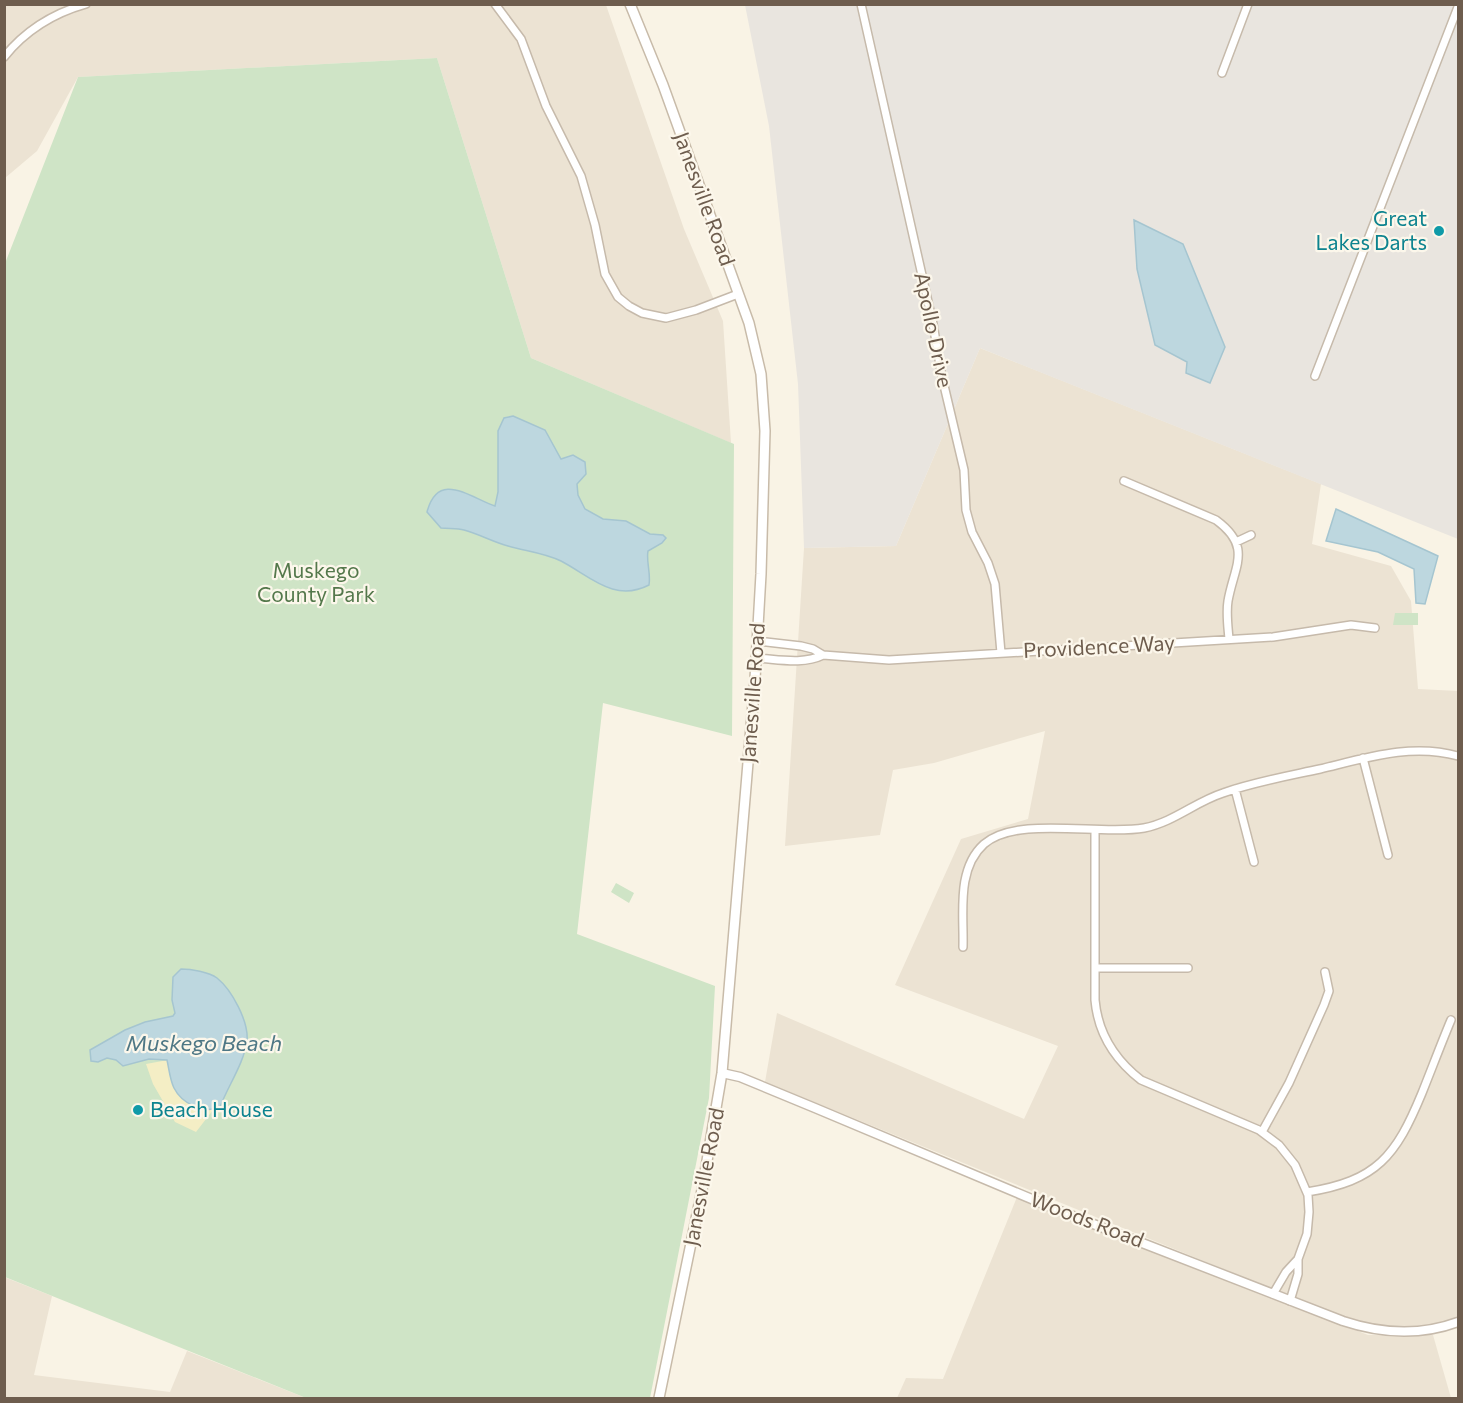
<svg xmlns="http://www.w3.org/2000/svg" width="1463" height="1403" font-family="Commissioner,sans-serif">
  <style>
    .residential { fill: #ece3d3 }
    .industrial { fill: #e9e5df }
    .green { fill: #cfe4c6 }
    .sand { fill: #f4eec5 }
    .water { fill: #bdd7df; stroke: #a5c5d0; stroke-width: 1.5 }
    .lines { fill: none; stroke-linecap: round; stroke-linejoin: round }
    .minor-casing { stroke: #c6baab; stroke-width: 10 }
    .tertiary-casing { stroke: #c6baab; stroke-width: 11 }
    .secondary-casing { stroke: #c8bba9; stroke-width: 12 }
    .minor { stroke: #fff; stroke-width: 7 }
    .tertiary { stroke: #fff; stroke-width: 8 }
    .secondary { stroke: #fff; stroke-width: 9 }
    .culture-dot { fill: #0f9aa8; stroke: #fcf7eb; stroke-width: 2 }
    .labels { text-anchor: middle; stroke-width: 4.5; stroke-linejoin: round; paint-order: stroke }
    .street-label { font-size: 21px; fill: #6e5d4e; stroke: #fcf7eb }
    .culture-label { font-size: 21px; fill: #0d838f; stroke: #fcf7eb; text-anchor: end }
    .park-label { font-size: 21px; fill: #54784b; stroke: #fcf7eb }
    .water-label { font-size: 22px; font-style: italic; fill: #4e7785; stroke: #fcf7eb }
  </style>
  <rect width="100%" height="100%" fill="#f9f3e5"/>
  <!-- residential -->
  <path class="residential" d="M5,5H606L684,229L723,321L731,443L531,358L437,58L78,77L37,151L5,178Z
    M980,348L1321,484L1312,544L1391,566L1411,601L1418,689L1458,691V1317L1446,1323L1409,1327L1379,1326L1357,1320L1319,1308L765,1082L777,1013L1024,1119L1058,1046L895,985L961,839L1028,819L1045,731L934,763L893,770L880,835L785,846L804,548L896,546Z
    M1017,1197L1368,1335H1433L1451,1398H897L906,1378L943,1379Z
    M4,1277L52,1296L34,1375L170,1392L187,1351L306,1398H5Z"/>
  <!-- industrial -->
  <path class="industrial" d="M745,5H1458V539L980,348L896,546L804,548L798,384L769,126Z"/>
  <!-- green -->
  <path class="green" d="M437,58L531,358L734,444L732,736L603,703L577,934L715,986L709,1098L650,1398H306L5,1277L4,266L78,77Z
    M1395,613H1418V625H1393Z
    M616,883L634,893L629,903L611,892Z"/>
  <!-- sand -->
  <path class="sand" d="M168,1060C173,1089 179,1108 213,1110L196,1132L175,1122L153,1084L146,1064Z"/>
  <!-- water -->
  <path class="water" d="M1134,220L1183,244L1225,347L1210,383L1186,373L1187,362L1155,345L1137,269Z
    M513,416L545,430L561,459L573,455L585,462L586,474L577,484L578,495L585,509L603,519L626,521L650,534L663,535L666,538L662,543L648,551C646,562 651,573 649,585C614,603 590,576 561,561C545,553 525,551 508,546C493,542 479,534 464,530C457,528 449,529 441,528L427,512C438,470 469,497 495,506L498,492V431L504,418Z
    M1336,509L1438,556L1425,604L1416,603L1414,569L1378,552L1326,541Z
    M181,969C191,969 209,972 217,978C232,990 249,1022 247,1041C244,1063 228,1086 220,1107C204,1114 182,1104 174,1088C170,1080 169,1069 167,1060L149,1059L123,1066L116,1060L107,1058L98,1062L91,1061L90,1050L125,1030L145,1022L173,1016L175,1013L172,1000L173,977Z"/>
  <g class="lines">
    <defs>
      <path id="minor" d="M495,4L521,39L546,106L581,176L595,225L605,274L618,297L629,306L642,313L666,318L696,310L738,294
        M861,4L933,324L942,377L964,470L966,510L972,532L988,563L995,584L1001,653
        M4,57C25,31 54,13 86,4
        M1222,73L1248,4
        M1315,376L1458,7
        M1124,481L1216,520C1253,547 1234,566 1228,601C1226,613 1228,627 1229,639
        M1236,542L1251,535
        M757,641L801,646L813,649L823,655L889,660L1273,637L1351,625L1375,628
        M756,658C777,659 803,665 823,655
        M1363,758L1388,855
        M1235,789L1254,862
        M1095,830V1000C1098,1034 1114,1059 1141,1080L1259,1130L1279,1145L1295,1165L1308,1195L1309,1212L1307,1234L1298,1259V1274L1290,1301
        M963,947C964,914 956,869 984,844C1017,815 1101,836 1144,828C1174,822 1195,802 1223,793C1254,782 1288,776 1320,769C1366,758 1411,743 1458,756
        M1095,968H1188
        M1262,1132L1289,1083L1324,1005L1329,991L1325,972
        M1307,1192C1377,1181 1396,1156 1422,1093C1432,1068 1441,1044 1451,1020
        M1273,1294L1286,1272L1298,1259"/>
      <path id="tertiary" d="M722,1073L740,1077L815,1108L1065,1213L1343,1321C1382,1334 1420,1336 1458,1322"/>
      <path id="secondary" d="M630,4L663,85L749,323L761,374L765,431L761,574L755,679L722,1073L702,1190L659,1398"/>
    </defs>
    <!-- minor casing -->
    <use href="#minor" class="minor-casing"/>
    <!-- tertiary casing -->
    <use href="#tertiary" class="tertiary-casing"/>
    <!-- secondary casing -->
    <use href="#secondary" class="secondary-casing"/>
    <!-- minor -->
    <use href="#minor" class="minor"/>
    <!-- tertiary -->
    <use href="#tertiary" class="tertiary"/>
    <!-- secondary -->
    <use href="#secondary" class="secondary"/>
  </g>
  <!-- markers -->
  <g class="culture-dot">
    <circle cx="1439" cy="231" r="6"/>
    <circle cx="138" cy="1110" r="6"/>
  </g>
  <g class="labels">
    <!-- street labels -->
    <g class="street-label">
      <text transform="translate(704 199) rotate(70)" y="7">Janesville Road</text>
      <text transform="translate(933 330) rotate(78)" y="7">Apollo Drive</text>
      <text transform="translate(1099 647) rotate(-3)" y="7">Providence Way</text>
      <text transform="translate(753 693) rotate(-86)" y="7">Janesville Road</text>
      <text transform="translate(704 1177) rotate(-79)" y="7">Janesville Road</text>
      <text transform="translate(1087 1220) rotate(21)" y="7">Woods Road</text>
    </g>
    <!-- culture labels -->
    <g class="culture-label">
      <text x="1427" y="226">Great<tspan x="1427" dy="24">Lakes Darts</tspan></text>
      <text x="150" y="1117" text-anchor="start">Beach House</text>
    </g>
    <!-- park labels -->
    <g class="park-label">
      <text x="316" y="578">Muskego<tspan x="316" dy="24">County Park</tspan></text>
    </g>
    <!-- water labels -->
    <g class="water-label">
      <text x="204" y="1051">Muskego Beach</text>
    </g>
  </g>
  <!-- border -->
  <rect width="1463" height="1403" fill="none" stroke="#6e5d4e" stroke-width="12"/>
</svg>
